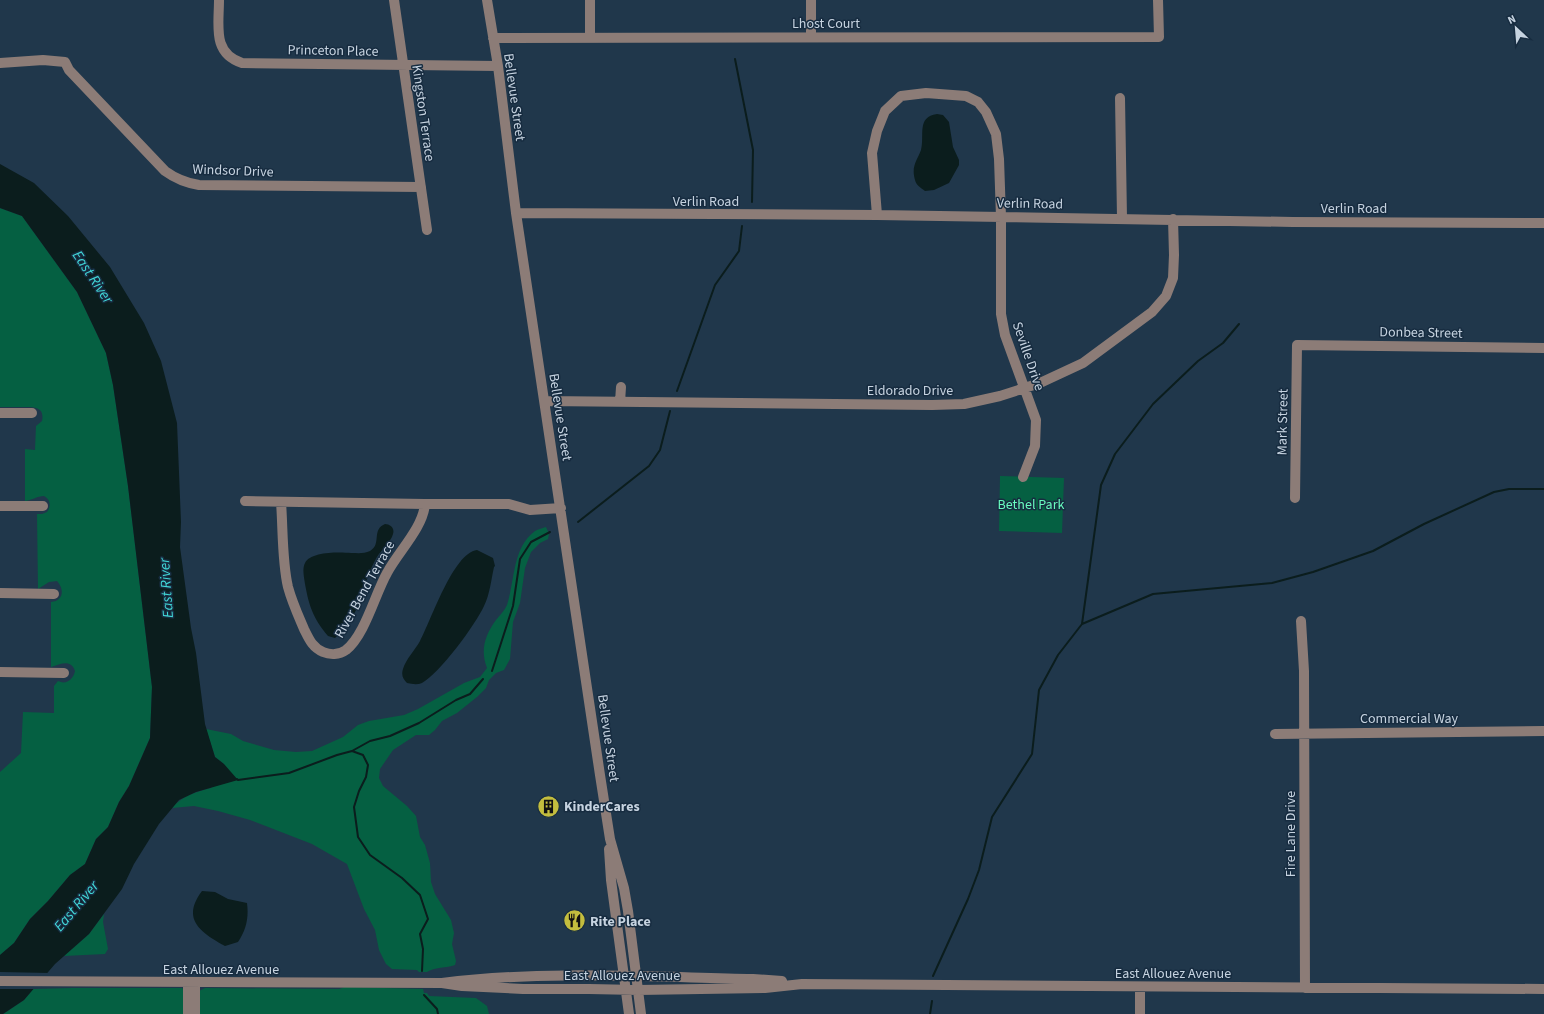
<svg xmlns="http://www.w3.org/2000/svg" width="1544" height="1014" font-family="'Source Sans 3',sans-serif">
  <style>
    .green { fill: #056042 }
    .water { fill: #0b1d1d }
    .pier { fill: #20374b }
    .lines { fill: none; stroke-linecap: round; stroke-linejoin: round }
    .stream { stroke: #0b1d1d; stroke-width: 2 }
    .minor { stroke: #8c7c77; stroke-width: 10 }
    .labels { text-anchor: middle; stroke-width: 3; stroke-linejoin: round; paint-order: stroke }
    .street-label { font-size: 14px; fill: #c6d3e0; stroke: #172c40 }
    .park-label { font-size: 14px; fill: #68fbbf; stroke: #172c40 }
    .poi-label { font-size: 14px; font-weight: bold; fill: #c6d3e0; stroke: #172c40; text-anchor: start }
    .water-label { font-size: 15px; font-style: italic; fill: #41d7d7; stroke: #172c40 }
  </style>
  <rect width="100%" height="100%" fill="#20374b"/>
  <!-- green -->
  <path class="green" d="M0,208L22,216L77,292L106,353L113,385L128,486L152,687L150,738L129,786L119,802L108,827L96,839L85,864L70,875L48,901L30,919L14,943L0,955V772L21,753L23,712L54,713V686L58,681C66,685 73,680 75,671C71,659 61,664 51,667V602C63,601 65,590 57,581L49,582L38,589L37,514H42L47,512C51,506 51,500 44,496C37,496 33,500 25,501V449L35,450L36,426L42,421C45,406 33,407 23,407C15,407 8,407 0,407Z
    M1000,476L1064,478L1062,533L999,531Z
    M546,527L549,534L548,539L540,543L531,552L525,568L520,603L513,622L510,659L504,670L496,673L489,680L486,688L477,697L457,713L442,721L435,730L429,735H416L393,750L380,769L379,778L383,786L407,806L416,816L420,837L425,845L430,863L431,882L435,894L451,920L454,933L452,944L456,961L455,965C447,968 434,967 427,972H419L417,970L392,969L386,964L379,950L375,930L364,909L347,864L312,844L250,820L218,811L194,806L172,808C182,796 195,792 211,788L224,764L215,757L206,729L231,734L243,741L274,750L296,752L312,751L343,737L358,725L369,721L404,715L418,709L464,683L480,677L487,668C480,650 485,635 496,620C500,615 505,610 507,605C515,581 512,548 535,531C538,529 543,528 546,527Z
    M104,914L103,922L108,949L105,954L64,956L89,934Z
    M345,987L423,989L424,993H427L429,996L476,998L487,1006L489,1014H3L24,1000L33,989L72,988H182L184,990L199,991L205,988L339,989Z"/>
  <!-- water -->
  <path class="water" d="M937,114L943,115L949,122L953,147L959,160V165L949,183L934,190L925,191C921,188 916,185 915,180C911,166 917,161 921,150C925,136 916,117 937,114Z
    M0,164L34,183L68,216L110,267L144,323L161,361L177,423L181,522L180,547L191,628L196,653L205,724L215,757L224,764L238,780L196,792L179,800L159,824L134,864L122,889L89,934L55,964L24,1000L3,1014H0V955L14,943L30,919L48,901L70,875L85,864L96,839L108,827L119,802L129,786L150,738L152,687L128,486L113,385L106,353L77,292L22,216L0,208Z
    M385,524C390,524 395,528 393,534C391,542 382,549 377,557C361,584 362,617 335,638L328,636C313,618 309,606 305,584C304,577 302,569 305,563C311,551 340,552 351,553C357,553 364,554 370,551C382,544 371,530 385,524Z
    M477,550L493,558L495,566L494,567C491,580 490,594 484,606C476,624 439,674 422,683C417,685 412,684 407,683C403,679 401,675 403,669C406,659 415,650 420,641C431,621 453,553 477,550Z
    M202,891L215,892L228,899L247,903C249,918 246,930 238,942L225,946C200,932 181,919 202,891Z"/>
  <!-- pier -->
  <path class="pier" d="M0,972L50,973L36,989H0Z"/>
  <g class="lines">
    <!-- stream -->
    <path class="stream" d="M735,59L753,150L752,202
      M677,391L715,285L739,251L742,226
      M578,522L649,466L660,450L670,411
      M1082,624L1101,485L1115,454L1153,404L1198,361L1223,343L1239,324
      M492,671L513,606L520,559L531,542L550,532
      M352,751L370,741L390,736L419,723L456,700L470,694L483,679
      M237,779L238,780L289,773L337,755L352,751L363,755L368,765L366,777L359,791L354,807L358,837L370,855L402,878L420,895L428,919L420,934L423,949L422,971
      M933,976L968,899L979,870L992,817L1032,754L1039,690L1058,655L1082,624L1153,594L1272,583L1313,572L1373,551L1424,524L1494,492L1509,489H1544
      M424,995L437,1009L438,1014
      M930,1014L932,1001"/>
    <!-- minor -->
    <path class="minor" d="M219,0C219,26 212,53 242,63L498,66
      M394,0L427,230
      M487,0L498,66L516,213L600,775L610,839L624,888L628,911L641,1014
      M811,37V0
      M493,38L1159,37L1158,0
      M590,38V0
      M0,63L43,60L65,62L69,70L165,171C176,179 186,183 199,185L421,187
      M1120,98L1122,218
      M516,213L877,215L1293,222L1544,223
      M877,215L872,153L877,131L885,111L901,96L926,93L966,96L978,102L986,112L996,134L999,159L1001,217V314L1005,335L1036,420L1035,446L1023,477
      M545,401L932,405L964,404L1000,396L1040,383L1083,363L1152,312L1166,296L1173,278L1174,255L1173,219
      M620,402L621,387
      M0,413H32
      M1295,498L1297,345L1544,348
      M245,501L425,504H509L530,510L561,508
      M281,502C283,528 282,562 288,587C292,602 298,615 304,629C309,639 312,647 323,652C330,655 339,655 346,650C365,635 375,594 387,573C398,552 423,528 425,504
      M0,506H43
      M0,593L54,594
      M1301,621L1304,671L1305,988
      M0,672L64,673
      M1275,734L1544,731
      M609,849L611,880L629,1014
      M0,981L442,983C545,970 650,977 753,979L782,981
      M442,983L462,986L523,989H589L638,990L765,988L802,984L1544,989
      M1140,987V1014
      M188,1014V982
      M195,1014V982"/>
  </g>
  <!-- icons -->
  <defs>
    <symbol id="building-disc" viewBox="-11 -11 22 22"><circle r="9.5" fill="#c3bd3e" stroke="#172c40"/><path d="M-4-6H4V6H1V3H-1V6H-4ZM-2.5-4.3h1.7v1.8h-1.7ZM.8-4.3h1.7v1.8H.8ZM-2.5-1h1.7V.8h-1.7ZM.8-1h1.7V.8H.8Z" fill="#111"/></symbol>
    <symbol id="restaurant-disc" viewBox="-11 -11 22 22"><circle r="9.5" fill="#c3bd3e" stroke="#172c40"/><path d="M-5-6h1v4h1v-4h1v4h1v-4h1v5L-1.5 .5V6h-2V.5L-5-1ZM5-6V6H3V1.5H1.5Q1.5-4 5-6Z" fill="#111"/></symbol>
  </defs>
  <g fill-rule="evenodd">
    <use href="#building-disc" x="536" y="794" width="25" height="25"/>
    <use href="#restaurant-disc" x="562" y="908" width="25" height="25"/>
  </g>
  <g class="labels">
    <!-- street labels -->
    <g class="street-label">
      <text x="826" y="28">Lhost Court</text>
      <text transform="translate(333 50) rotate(1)" y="5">Princeton Place</text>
      <text transform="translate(515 97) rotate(82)" y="5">Bellevue Street</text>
      <text transform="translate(424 113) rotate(82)" y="5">Kingston Terrace</text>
      <text transform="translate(233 170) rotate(2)" y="5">Windsor Drive</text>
      <text x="706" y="206">Verlin Road</text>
      <text transform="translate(1030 203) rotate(1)" y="5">Verlin Road</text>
      <text x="1354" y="213">Verlin Road</text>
      <text transform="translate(1421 332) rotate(1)" y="5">Donbea Street</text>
      <text transform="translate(1029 356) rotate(71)" y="5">Seville Drive</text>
      <text x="910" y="395">Eldorado Drive</text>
      <text transform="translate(561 417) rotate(81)" y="5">Bellevue Street</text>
      <text transform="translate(1282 422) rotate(-89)" y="5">Mark Street</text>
      <text transform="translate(364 589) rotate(-61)" y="5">River Bend Terrace</text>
      <text x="1409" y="723">Commercial Way</text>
      <text transform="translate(609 738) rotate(82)" y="5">Bellevue Street</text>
      <text transform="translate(1290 834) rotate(-90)" y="5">Fire Lane Drive</text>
      <text x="221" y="974">East Allouez Avenue</text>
      <text x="1173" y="978">East Allouez Avenue</text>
      <text x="622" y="980">East Allouez Avenue</text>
    </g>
    <!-- park labels -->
    <g class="park-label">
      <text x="1031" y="509">Bethel Park</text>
    </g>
    <!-- poi labels -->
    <g class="poi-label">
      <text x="564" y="811">KinderCares</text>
      <text x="590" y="926">Rite Place</text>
    </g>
    <!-- water labels -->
    <g class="water-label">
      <text transform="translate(93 277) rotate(56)" y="5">East River</text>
      <text transform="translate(166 588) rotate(-94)" y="5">East River</text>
      <text transform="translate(76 906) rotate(-50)" y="5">East River</text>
    </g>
  </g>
  <!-- north arrow -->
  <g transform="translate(1516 28) rotate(334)" stroke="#172c40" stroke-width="3" paint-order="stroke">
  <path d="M0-3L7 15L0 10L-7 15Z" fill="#c6d3e0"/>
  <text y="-6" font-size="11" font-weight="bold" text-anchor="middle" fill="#c6d3e0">N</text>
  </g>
</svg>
